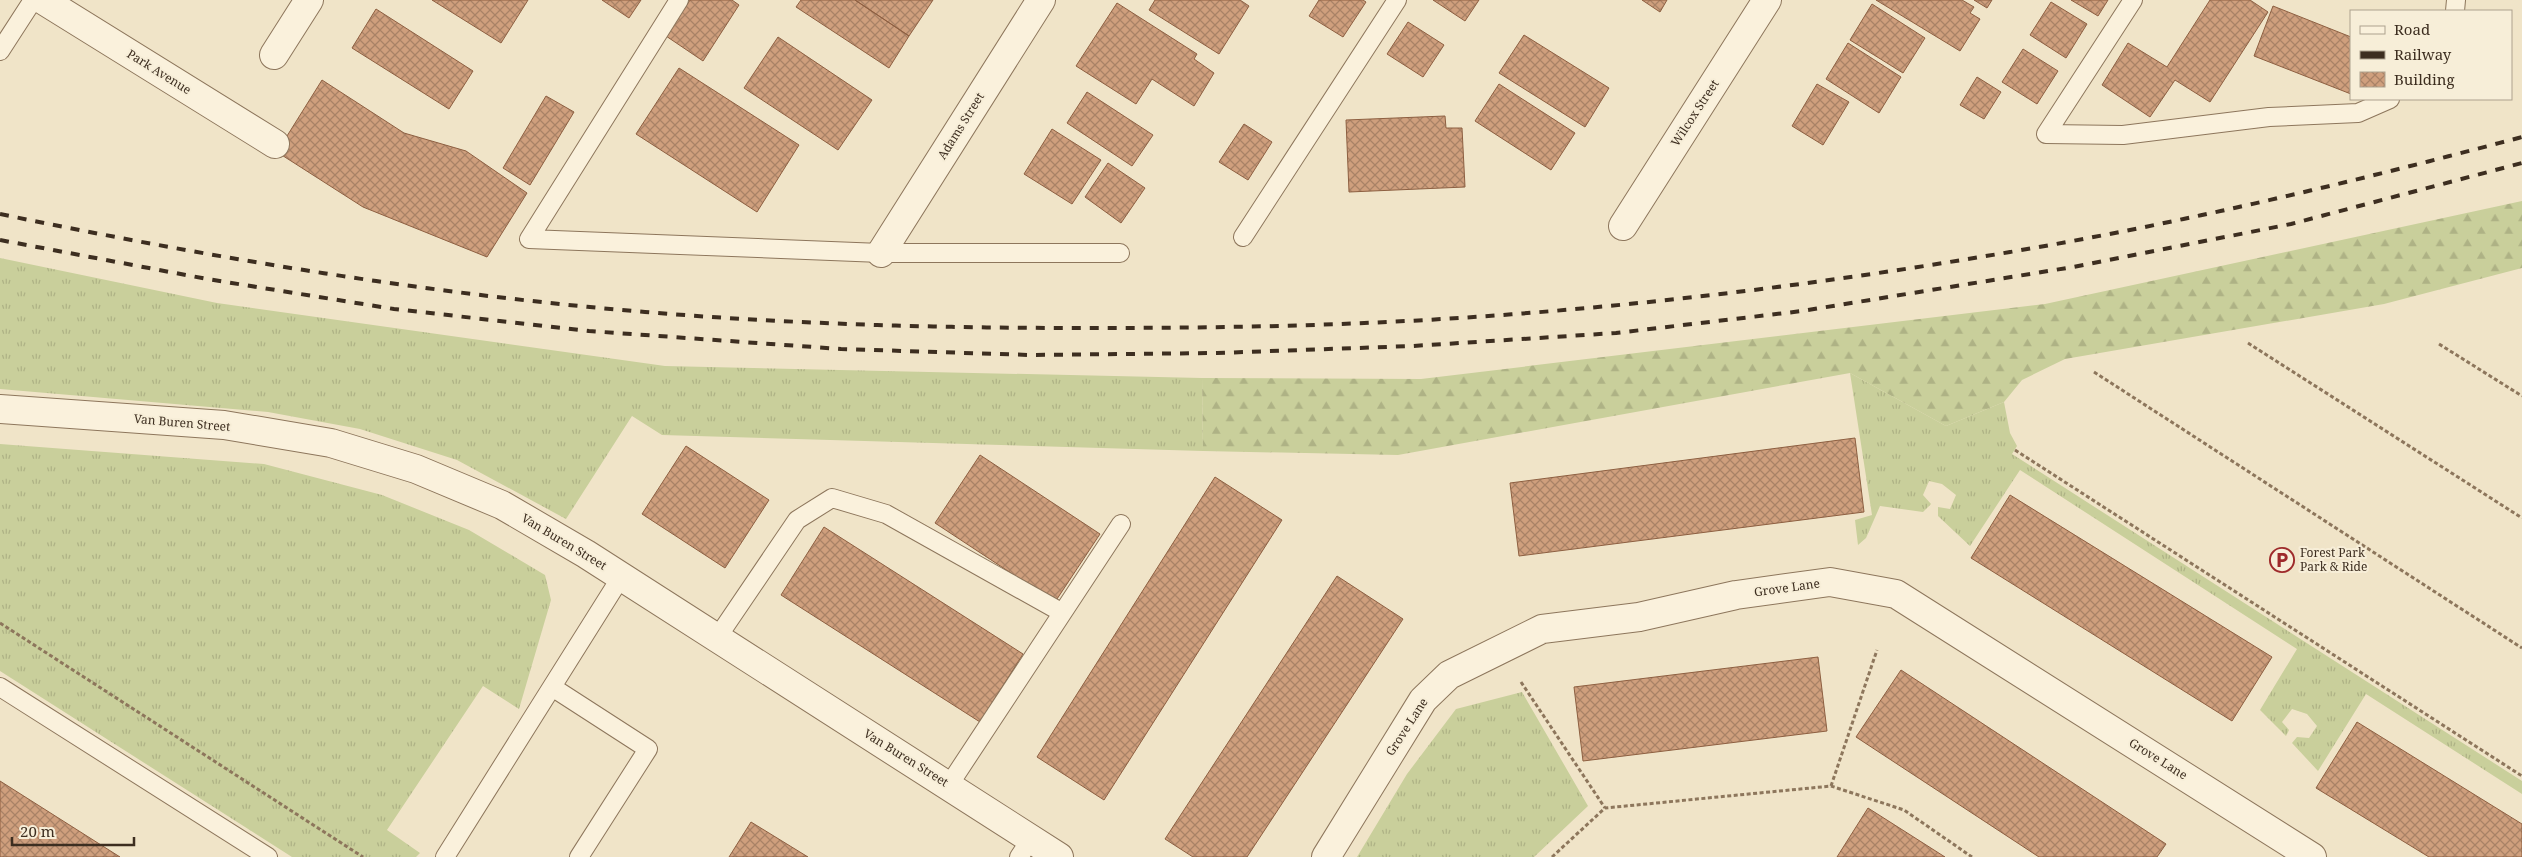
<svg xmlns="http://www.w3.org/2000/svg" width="2522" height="857" font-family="'Noto Serif',serif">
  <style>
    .grass { fill: url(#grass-tufts) }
    .forest { fill: url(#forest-firs) }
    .building { fill: url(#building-cross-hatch); stroke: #8d5f41 }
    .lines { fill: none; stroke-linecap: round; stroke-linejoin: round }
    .lane-casing { stroke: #8d765c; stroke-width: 20 }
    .street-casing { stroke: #8d765c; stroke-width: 30 }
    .path { stroke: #8d765c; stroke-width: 3; stroke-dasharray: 4 2.5; stroke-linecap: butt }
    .lane { stroke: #faf1dc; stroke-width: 18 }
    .street { stroke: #faf1dc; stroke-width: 28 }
    .rail { stroke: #3d2e20; stroke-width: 4; stroke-dasharray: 9 9; stroke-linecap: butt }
    .labels { text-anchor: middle; stroke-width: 4; stroke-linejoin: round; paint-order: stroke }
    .street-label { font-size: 12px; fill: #3d2e20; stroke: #f7eed8 }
    .poi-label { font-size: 12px; fill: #3d2e20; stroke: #f7eed8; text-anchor: start }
  </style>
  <defs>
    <pattern id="grass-tufts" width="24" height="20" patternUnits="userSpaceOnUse" patternTransform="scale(1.25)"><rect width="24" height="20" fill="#c9cf9b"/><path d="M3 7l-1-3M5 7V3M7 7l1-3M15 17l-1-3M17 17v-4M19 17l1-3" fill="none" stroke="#aeb285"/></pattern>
    <pattern id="forest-firs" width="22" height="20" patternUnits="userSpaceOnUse" patternTransform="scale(1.25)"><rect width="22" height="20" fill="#c9cf9b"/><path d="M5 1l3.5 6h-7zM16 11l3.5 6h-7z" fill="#aeb285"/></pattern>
    <pattern id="building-cross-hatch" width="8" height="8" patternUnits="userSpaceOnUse" patternTransform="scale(1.25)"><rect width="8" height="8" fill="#cf9f7d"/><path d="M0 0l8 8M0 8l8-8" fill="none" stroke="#a98266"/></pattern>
  </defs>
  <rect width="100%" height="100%" fill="#f0e4c8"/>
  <!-- grass -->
  <path class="grass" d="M0,258L217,303L665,366L1202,378L1203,451L662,435L632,416L566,519L457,460L360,429L268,412L0,389Z
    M1850,373L1946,426L2004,402L2010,433L2017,446L2012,454L2522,781V794L2366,694L2318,771L2292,743L2297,737L2309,738L2317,726L2307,714L2292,709L2282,722L2289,730L2286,736L2260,710L2297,649L2020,470L1970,546L1938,516V507L1950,509L1956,495L1942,484L1929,481L1923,495L1931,504L1923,512L1880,506L1866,538L1858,545L1855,520L1872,515Z
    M0,444L264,464L382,495L469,530L545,575L551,600L519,709L483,686L387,830L420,853L416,857H292L0,671Z
    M1522,692L1588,806L1534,857H1357L1407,774L1456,709Z"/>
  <!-- forest -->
  <path class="forest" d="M2522,201V268L2384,304L2065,359L2022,380L2004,402L1946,426L1850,373L1398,455L1203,451L1202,378L1421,379L2045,304Z"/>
  <!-- building -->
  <path class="building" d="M432,0H528L501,43Z
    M602,0H641L629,18Z
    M690,0H732L739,5L703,61L666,36Z
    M801,0H855L909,36L889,68L796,7Z
    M855,0H933L909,36Z
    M1155,0H1240L1249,6L1219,54L1149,10Z
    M1319,0H1363L1366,2L1343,37L1309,16Z
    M1433,0H1479L1465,21Z
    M1642,0H1667L1660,12Z
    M1876,0H1962L1974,7L1970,13L1980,19L1960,51Z
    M1974,0H1992L1987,8Z
    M2071,0H2108L2098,16Z
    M2210,0H2250L2268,12L2210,102L2175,80L2150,117L2102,85L2128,43L2167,67Z
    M2051,2L2087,24L2066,58L2030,35Z
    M1117,3L1197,54L1194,59L1214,73L1194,106L1152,79L1136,104L1076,66Z
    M1872,4L1925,38L1903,73L1850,40Z
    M2273,6L2351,37V94L2254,56Z
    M376,9L473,71L449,109L352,48Z
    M1408,22L1444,45L1423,77L1387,54Z
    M1524,35L1609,88L1585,127L1499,73Z
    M778,37L872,100L838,150L744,88Z
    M1848,43L1901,77L1879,113L1826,79Z
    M2023,49L2058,71L2037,104L2002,82Z
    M679,68L799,145L757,212L636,134Z
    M1977,77L2001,92L1984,119L1960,105Z
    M322,80L404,133L466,151L527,193L487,257L363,207L277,152Z
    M1499,84L1575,133L1551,170L1475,121Z
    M1817,84L1849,102L1823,145L1792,126Z
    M1087,92L1153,135L1132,166L1067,123Z
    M546,96L574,112L530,185L503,168Z
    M1445,116L1446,128H1462L1465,187L1349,192L1346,120Z
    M1244,124L1272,142L1248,180L1219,162Z
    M1052,129L1101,160L1072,204L1024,174Z
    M1108,163L1145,188L1121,223L1085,197Z
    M1855,438L1864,512L1519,556L1510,483Z
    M686,446L769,500L725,568L642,514Z
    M980,455L1100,534L1055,602L935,523Z
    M1215,477L1282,520L1104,800L1037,757Z
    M2010,495L2272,657L2232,721L1971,558Z
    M824,527L1023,654L980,722L781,595Z
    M1337,576L1403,619L1247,857H1193L1165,839Z
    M1818,657L1827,731L1583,761L1574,687Z
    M1901,670L2166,844L2157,857H2039L1856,737Z
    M2357,722L2522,824V857H2429L2316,788Z
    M0,781L120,857H0Z
    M1868,808L1945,857H1837Z
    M751,822L808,857H729Z"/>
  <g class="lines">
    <defs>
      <path id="lane" d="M679,0L529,239L881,253H1120
        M2455,11L2456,0
        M0,51L33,0
        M2046,134L2123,135L2269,117L2358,113L2390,99
        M2046,134L2133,0
        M1243,237L1397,0
        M717,638L797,520L832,498L886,514L1061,612
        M0,687L268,857
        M552,687L648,749L579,857
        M949,785L1121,524
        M445,857L621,577
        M1019,857L1031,839"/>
      <path id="street" d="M43,0L275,144
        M274,55L309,0
        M1623,226L1767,0
        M881,253L1041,0
        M0,409L224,425L331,443L416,469L502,505L586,554L1059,857
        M1326,857L1423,700L1449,675L1542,629L1639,617L1736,595L1830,582L1896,594L2312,857"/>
    </defs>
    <!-- lane casing -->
    <use href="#lane" class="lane-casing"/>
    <!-- street casing -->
    <use href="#street" class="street-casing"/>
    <!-- path -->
    <path class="path" d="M2248,343L2522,518
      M2439,344L2522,396
      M2094,372L2522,648
      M2015,450L2522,776
      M0,623L363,857
      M1521,682L1605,808
      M1831,786L1877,650
      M1552,857L1605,808L1831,786L1904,810L1972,857"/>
    <!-- lane -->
    <use href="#lane" class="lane"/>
    <!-- street -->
    <use href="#street" class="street"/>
    <!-- rail -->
    <path class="rail" d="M0,214C213,258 428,294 645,312C790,324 935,328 1080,328C1182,328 1285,327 1387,322C1596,312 1805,287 2010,252C2183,223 2353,182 2522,137
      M0,240L207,279L394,309L589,331L841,349L1030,355L1217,353L1413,346L1616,333L1802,311L2073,267L2291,224L2522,163"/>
  </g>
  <!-- icons -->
  <defs>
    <symbol id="parking-ring" viewBox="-11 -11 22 22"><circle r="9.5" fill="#f7eed8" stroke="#9e2a2b" stroke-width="1.5"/><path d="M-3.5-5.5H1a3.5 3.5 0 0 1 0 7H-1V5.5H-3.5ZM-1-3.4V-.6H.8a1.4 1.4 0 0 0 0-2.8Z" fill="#9e2a2b"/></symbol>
  </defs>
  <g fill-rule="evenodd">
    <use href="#parking-ring" x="2268" y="546" width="28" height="28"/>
  </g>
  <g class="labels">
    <!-- street labels -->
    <g class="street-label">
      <text transform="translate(159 72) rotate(32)" y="4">Park Avenue</text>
      <text transform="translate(1695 113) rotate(-57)" y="4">Wilcox Street</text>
      <text transform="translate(961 126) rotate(-58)" y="4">Adams Street</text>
      <text transform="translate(182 423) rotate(5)" y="4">Van Buren Street</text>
      <text transform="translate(564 542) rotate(31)" y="4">Van Buren Street</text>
      <text transform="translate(1787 588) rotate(-8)" y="4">Grove Lane</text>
      <text transform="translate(1407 727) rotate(-57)" y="4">Grove Lane</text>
      <text transform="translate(906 758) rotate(32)" y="4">Van Buren Street</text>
      <text transform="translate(2158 759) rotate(32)" y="4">Grove Lane</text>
    </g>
    <!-- poi labels -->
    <g class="poi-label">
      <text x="2300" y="557">Forest Park<tspan x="2300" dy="14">Park &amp; Ride</tspan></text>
    </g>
  </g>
  <!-- legend -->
  <rect x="2350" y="10" width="162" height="90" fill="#f7eed8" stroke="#ada18e"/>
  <rect x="2360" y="26" width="25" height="8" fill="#faf1dc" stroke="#ada18e"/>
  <text x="2394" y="35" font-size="15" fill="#3d2e20">Road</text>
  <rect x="2360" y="51" width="25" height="8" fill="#3d2e20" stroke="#ada18e"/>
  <text x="2394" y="60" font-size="15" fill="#3d2e20">Railway</text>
  <rect x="2360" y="72" width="25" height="15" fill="url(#building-cross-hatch)" stroke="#ada18e"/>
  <text x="2394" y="85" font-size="15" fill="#3d2e20">Building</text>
  <!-- scale -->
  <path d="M12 837v8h122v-8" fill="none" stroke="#3d2e20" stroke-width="2.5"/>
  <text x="20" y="837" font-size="15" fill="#3d2e20" stroke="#f7eed8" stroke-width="4" paint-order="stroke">20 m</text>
</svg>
